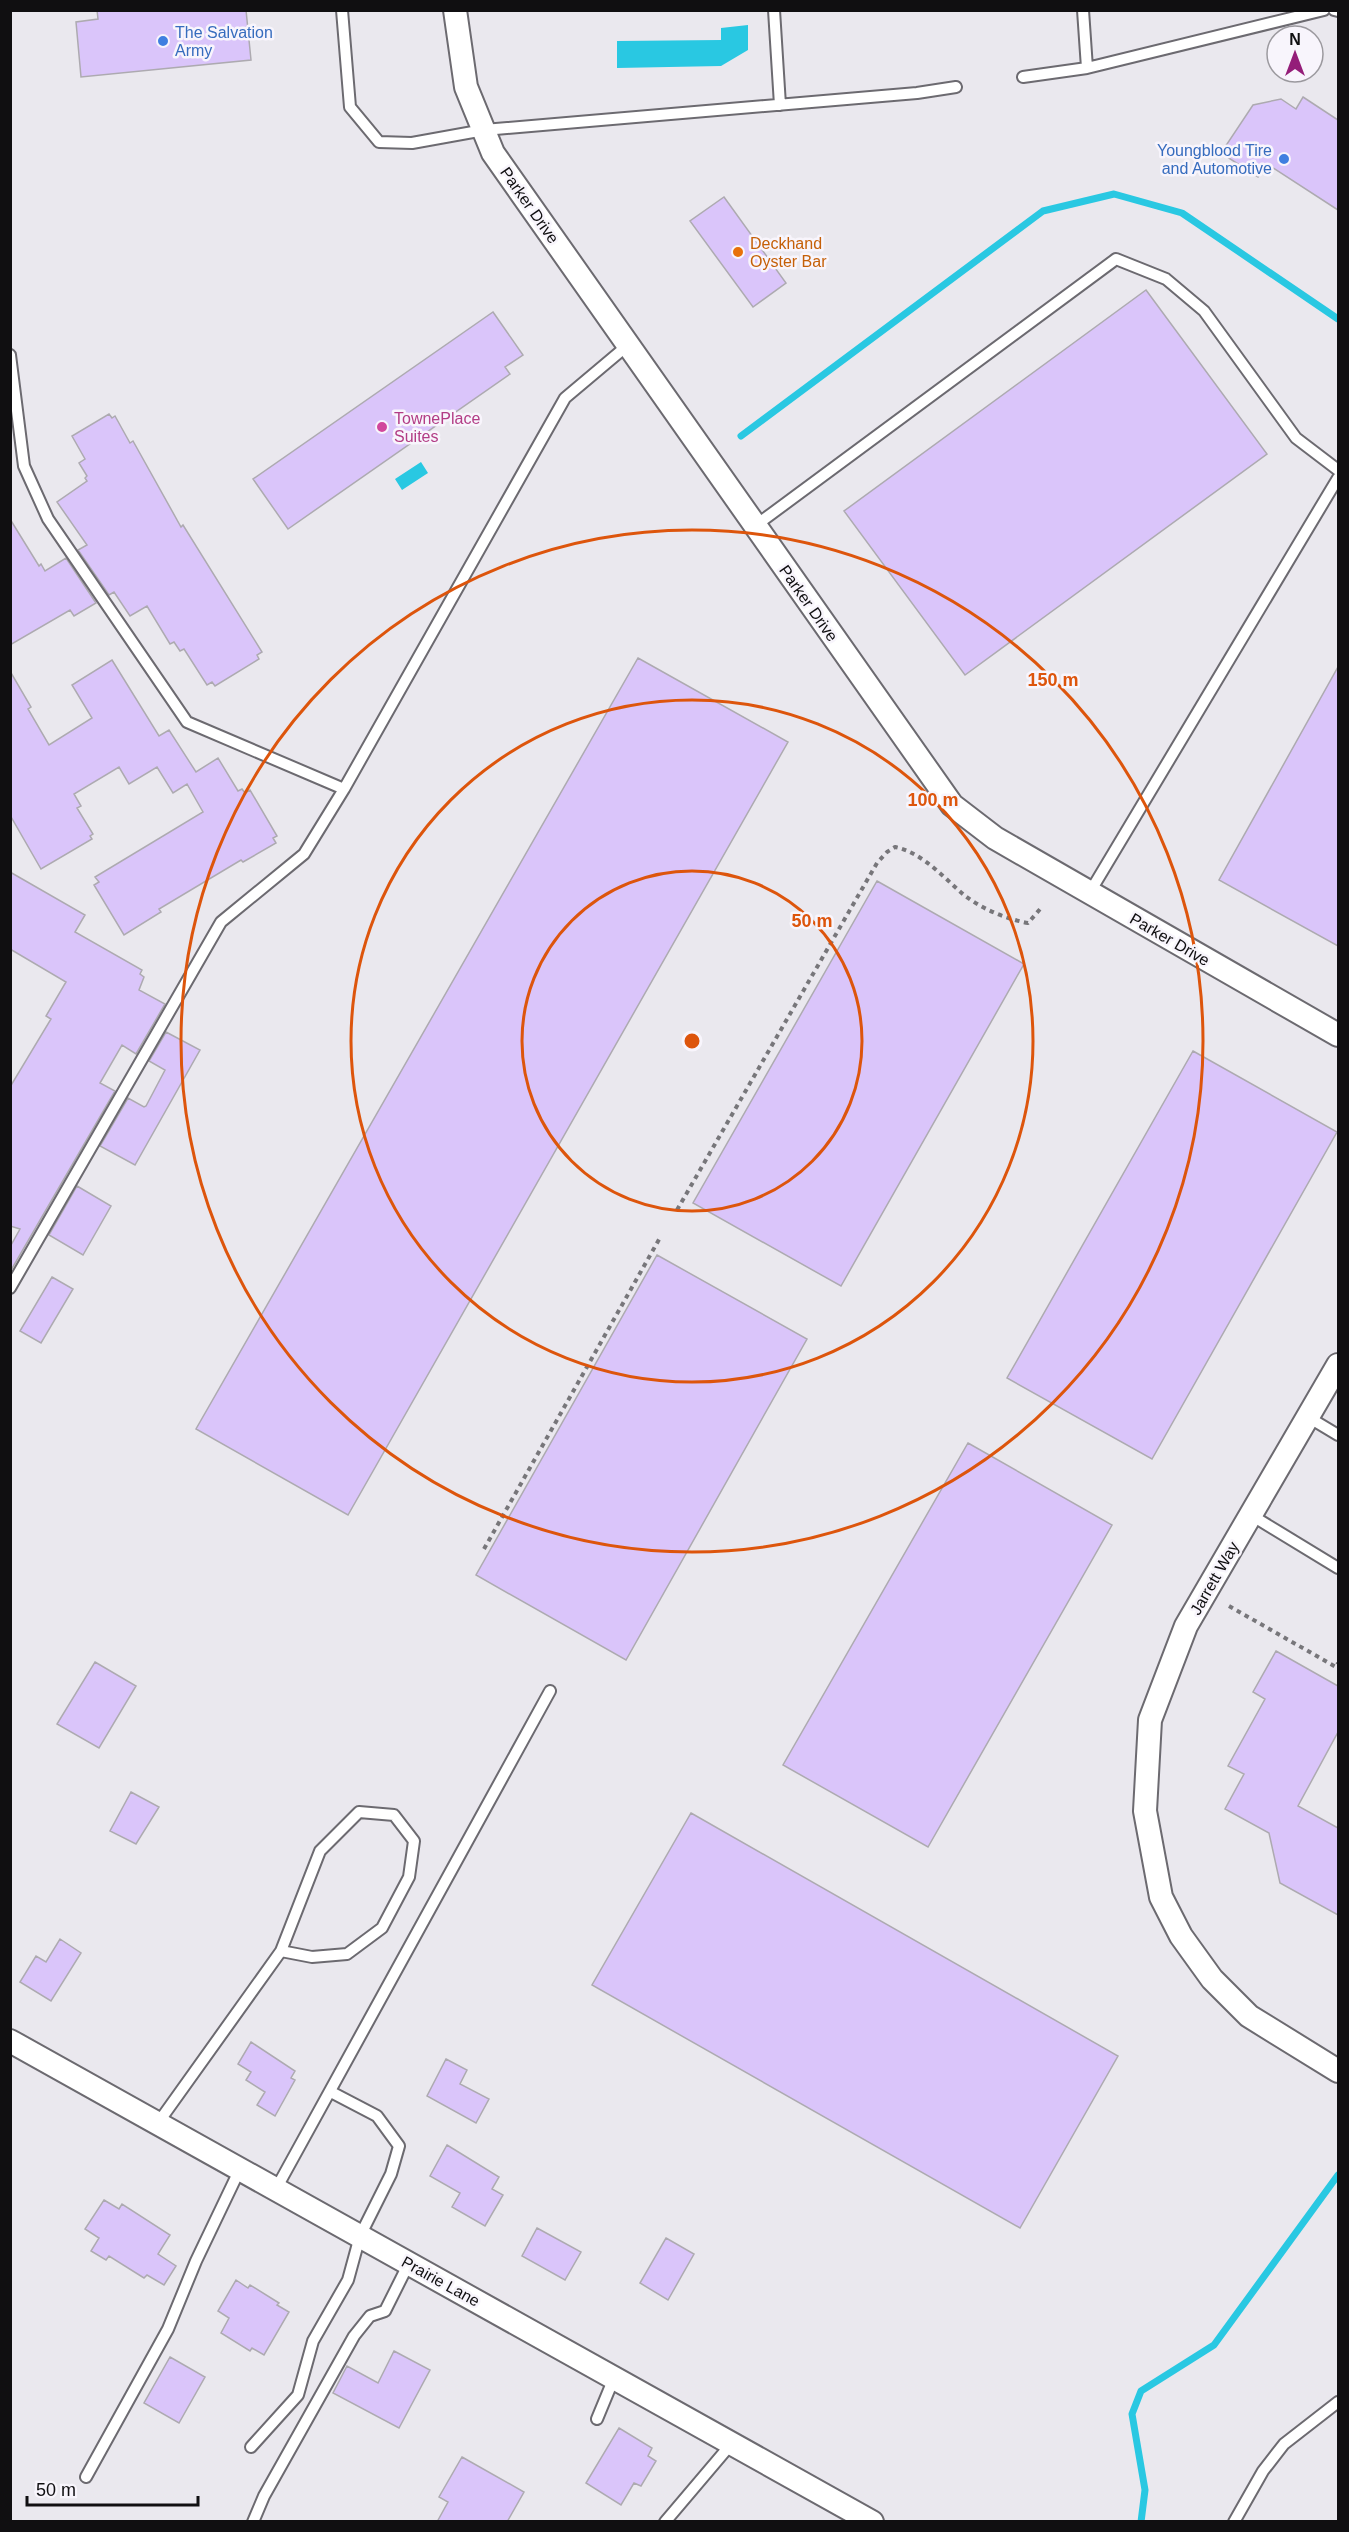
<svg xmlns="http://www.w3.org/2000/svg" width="1349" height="2532" font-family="Arial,sans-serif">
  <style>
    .water { fill: #29c8e2 }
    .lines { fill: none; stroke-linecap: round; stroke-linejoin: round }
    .stream { stroke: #29c8e2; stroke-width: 7 }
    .building { fill: #dac5fa; stroke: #adaab0; stroke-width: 1.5 }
    .service-casing { stroke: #6c6a70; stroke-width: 14 }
    .minor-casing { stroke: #6c6a70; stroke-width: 26 }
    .path { stroke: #77767a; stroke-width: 4; stroke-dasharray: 4.5 4.5; stroke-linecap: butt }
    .service { stroke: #fff; stroke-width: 10 }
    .minor { stroke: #fff; stroke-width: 22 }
    .ring { fill: none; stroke: #dd550c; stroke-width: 3 }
    .shop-dot { fill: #3f7fe0; stroke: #f8f5fc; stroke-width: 2 }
    .food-dot { fill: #e8710a; stroke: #f8f5fc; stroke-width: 2 }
    .hotel-dot { fill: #d1479c; stroke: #f8f5fc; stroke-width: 2 }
    .labels { text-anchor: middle; stroke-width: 5; stroke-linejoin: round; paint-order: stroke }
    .shop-label { font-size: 16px; fill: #366cbe; stroke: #f8f5fc; text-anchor: start }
    .street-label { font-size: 16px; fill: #100f11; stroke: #f8f5fc }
    .food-label { font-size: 16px; fill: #c56008; stroke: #f8f5fc; text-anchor: start }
    .hotel-label { font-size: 16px; fill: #b23c85; stroke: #f8f5fc; text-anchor: start }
    .centre { fill: #dd550c; stroke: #f8f5fc; stroke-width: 3 }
    .ring-label { font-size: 18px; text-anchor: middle; font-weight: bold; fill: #dd550c; stroke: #f8f5fc; stroke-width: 5; stroke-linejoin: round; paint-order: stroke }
  </style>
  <rect width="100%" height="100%" fill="#eae8ee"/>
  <!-- water -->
  <path class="water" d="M748,25V50L721,66L617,68V41L721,40V28Z
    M421,462L428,473L402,490L395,479Z"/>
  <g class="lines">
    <!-- stream -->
    <path class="stream" d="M741,436L1043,211L1114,194L1182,213L1338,319
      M1141,2522L1145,2490L1132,2414L1141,2391L1214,2345L1338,2175"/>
  </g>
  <!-- building -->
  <path class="building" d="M97,10H246L251,60L81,77L76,22L98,19Z
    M1303,97L1338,120V210L1267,164L1258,177L1221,153L1253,105L1281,99L1296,109Z
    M724,197L786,283L753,307L690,221Z
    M1146,290L1267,454L965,675L844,511Z
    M493,312L523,355L505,367L510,374L288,529L253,479Z
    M109,414L112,418L115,416L130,443L133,441L181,527L183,525L262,652L257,655L259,659L215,686L212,682L207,685L184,649L180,651L174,642L170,644L147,606L130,616L114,592L109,595L78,550L87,545L57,502L87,481L85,478L87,476L79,463L85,459L72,436Z
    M10,519L39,566L41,564L45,571L66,558L96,603L74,616L70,610L10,645Z
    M638,658L788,742L348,1515L196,1429Z
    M112,660L159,736L169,730L196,772L218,758L238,791L242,789L245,793L250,790L277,836L273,838L276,843L243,862L241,860L159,909L161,912L124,935L94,885L99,882L95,877L203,812L187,784L173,793L157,767L129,784L119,767L74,794L81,806L77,808L93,834L90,836L92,839L41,869L10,815V671L31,707L28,709L49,745L92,718L72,685Z
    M1338,667V946L1219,880Z
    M10,872L85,915L75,932L142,970L140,974L144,977L139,990L165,1004L136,1054L122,1045L100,1083L115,1091L10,1272V1247L20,1229L10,1226V1087L51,1019L46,1016L66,982L10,949Z
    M877,881L1024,964L841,1286L693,1203Z
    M166,1032L200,1050L135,1165L100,1146L128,1098L144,1107L146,1106L165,1070L149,1061Z
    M1193,1051L1337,1132L1152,1459L1007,1378Z
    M77,1186L111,1206L83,1255L49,1235Z
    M657,1255L807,1339L626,1660L476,1575Z
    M52,1277L73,1289L41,1343L20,1331Z
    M968,1443L1112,1525L928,1847L783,1765Z
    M1276,1651L1338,1686V1732L1298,1806L1338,1828V1915L1280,1883L1269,1833L1225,1809L1244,1774L1228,1766L1265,1699L1253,1692Z
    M95,1662L136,1686L99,1748L57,1724Z
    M131,1792L159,1807L136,1844L110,1831Z
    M691,1813L1118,2056L1020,2228L592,1985Z
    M60,1939L81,1953L51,2001L20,1982L36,1956L46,1962Z
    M251,2042L295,2071L291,2078L295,2080L275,2116L257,2105L265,2092L246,2080L251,2072L238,2064Z
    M446,2059L467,2070L460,2084L489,2099L476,2123L427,2096Z
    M447,2145L499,2177L492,2189L503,2195L485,2226L452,2207L460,2193L430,2176Z
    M104,2200L119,2209L122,2204L170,2235L158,2254L176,2266L164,2285L147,2275L144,2278L109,2256L106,2260L91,2251L99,2238L85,2229Z
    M537,2228L581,2252L565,2280L522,2256Z
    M666,2238L694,2254L668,2300L640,2283Z
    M236,2280L248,2288L250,2285L279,2303L277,2305L289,2312L264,2355L252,2348L250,2351L221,2333L229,2318L218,2311Z
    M394,2351L430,2370L399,2428L333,2393L347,2366L378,2383Z
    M170,2357L205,2377L179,2423L144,2403Z
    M619,2428L652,2448L648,2456L656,2461L641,2486L634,2483L621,2505L586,2483Z
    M462,2457L524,2492L507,2522H437L448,2502L439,2497Z"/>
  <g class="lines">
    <defs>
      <path id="service" d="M342,10L350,107L379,142L412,143L484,130L917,93L956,87
        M774,10L780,105
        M1083,10L1087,68
        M1334,10L1338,11
        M1023,77L1087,68L1324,10
        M10,355L24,466L48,519L187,722L344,789
        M755,526L1116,259L1166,279L1204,311L1296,438L1338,470
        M1090,892L1338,478
        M10,1288L221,922L304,854L344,789L565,398L628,345
        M1308,1417L1338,1435
        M1251,1515L1338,1568
        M158,2123L281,1951L320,1851L359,1812L394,1815L414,1841L409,1877L382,1928L347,1954L312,1957L281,1951
        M276,2189L550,1691
        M597,2419L614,2378
        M251,2447L298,2395L313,2341L348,2280L360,2236L391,2174L399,2146L377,2116L331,2092
        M86,2477L168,2329L196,2261L240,2169
        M253,2522L264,2496L354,2336L370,2316L385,2311L409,2263
        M665,2522L732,2443
        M1234,2522L1263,2471L1284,2444L1338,2402"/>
      <path id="minor" d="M455,10L466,87L493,153L952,805L995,838L1338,1035
        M1338,1365L1186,1626L1150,1720L1145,1811L1161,1897L1181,1936L1212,1979L1249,2016L1338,2071
        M10,2041L872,2522"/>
    </defs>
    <!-- service casing -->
    <use href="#service" class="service-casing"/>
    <!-- minor casing -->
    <use href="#minor" class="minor-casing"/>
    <!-- path -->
    <path class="path" d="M677,1210L877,863L887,852L895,847C923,853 943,877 964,895C982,909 1006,919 1028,923L1041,908
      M484,1549L661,1236
      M1229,1606L1336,1667L1338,1663"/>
    <!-- service -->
    <use href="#service" class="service"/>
    <!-- minor -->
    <use href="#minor" class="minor"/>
  </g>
  <!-- distance rings -->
  <g class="ring">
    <circle cx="692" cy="1041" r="170"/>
    <circle cx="692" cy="1041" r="341"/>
    <circle cx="692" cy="1041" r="511"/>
  </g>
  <!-- markers -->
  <g class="shop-dot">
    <circle cx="163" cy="41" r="6"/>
    <circle cx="1284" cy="159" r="6"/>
  </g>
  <circle class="food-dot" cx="738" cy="252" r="6"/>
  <circle class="hotel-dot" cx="382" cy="427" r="6"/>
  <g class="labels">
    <!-- shop labels -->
    <g class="shop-label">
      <text x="175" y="38">The Salvation<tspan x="175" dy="18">Army</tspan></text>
      <text x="1272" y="156" text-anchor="end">Youngblood Tire<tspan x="1272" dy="18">and Automotive</tspan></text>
    </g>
    <!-- street labels -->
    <g class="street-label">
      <text transform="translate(530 205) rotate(55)" y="6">Parker Drive</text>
      <text transform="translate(809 603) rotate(55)" y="6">Parker Drive</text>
      <text transform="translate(1170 939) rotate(30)" y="6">Parker Drive</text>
      <text transform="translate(1214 1578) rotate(-60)" y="6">Jarrett Way</text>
      <text transform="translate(441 2281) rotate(29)" y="6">Prairie Lane</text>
    </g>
    <!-- food labels -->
    <g class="food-label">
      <text x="750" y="249">Deckhand<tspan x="750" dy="18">Oyster Bar</tspan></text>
    </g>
    <!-- hotel labels -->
    <g class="hotel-label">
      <text x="394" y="424">TownePlace<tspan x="394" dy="18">Suites</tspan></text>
    </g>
  </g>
  <circle cx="692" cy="1041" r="9" class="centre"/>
  <g class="ring-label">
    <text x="1053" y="686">150 m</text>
    <text x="933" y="806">100 m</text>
    <text x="812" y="927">50 m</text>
  </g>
  <!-- border -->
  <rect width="1349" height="2532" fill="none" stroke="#100f11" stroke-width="24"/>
  <!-- north arrow -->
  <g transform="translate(1295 54)"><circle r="28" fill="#f8f5fc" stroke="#9b999e" stroke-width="1.5"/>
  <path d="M0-4.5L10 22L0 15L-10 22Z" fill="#941d79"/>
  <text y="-9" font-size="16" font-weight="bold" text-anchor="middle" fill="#100f11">N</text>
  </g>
  <!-- scale -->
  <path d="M27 2496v9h171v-9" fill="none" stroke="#100f11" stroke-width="3"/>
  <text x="36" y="2496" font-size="18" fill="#100f11" stroke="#f8f5fc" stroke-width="4.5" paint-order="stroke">50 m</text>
</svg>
